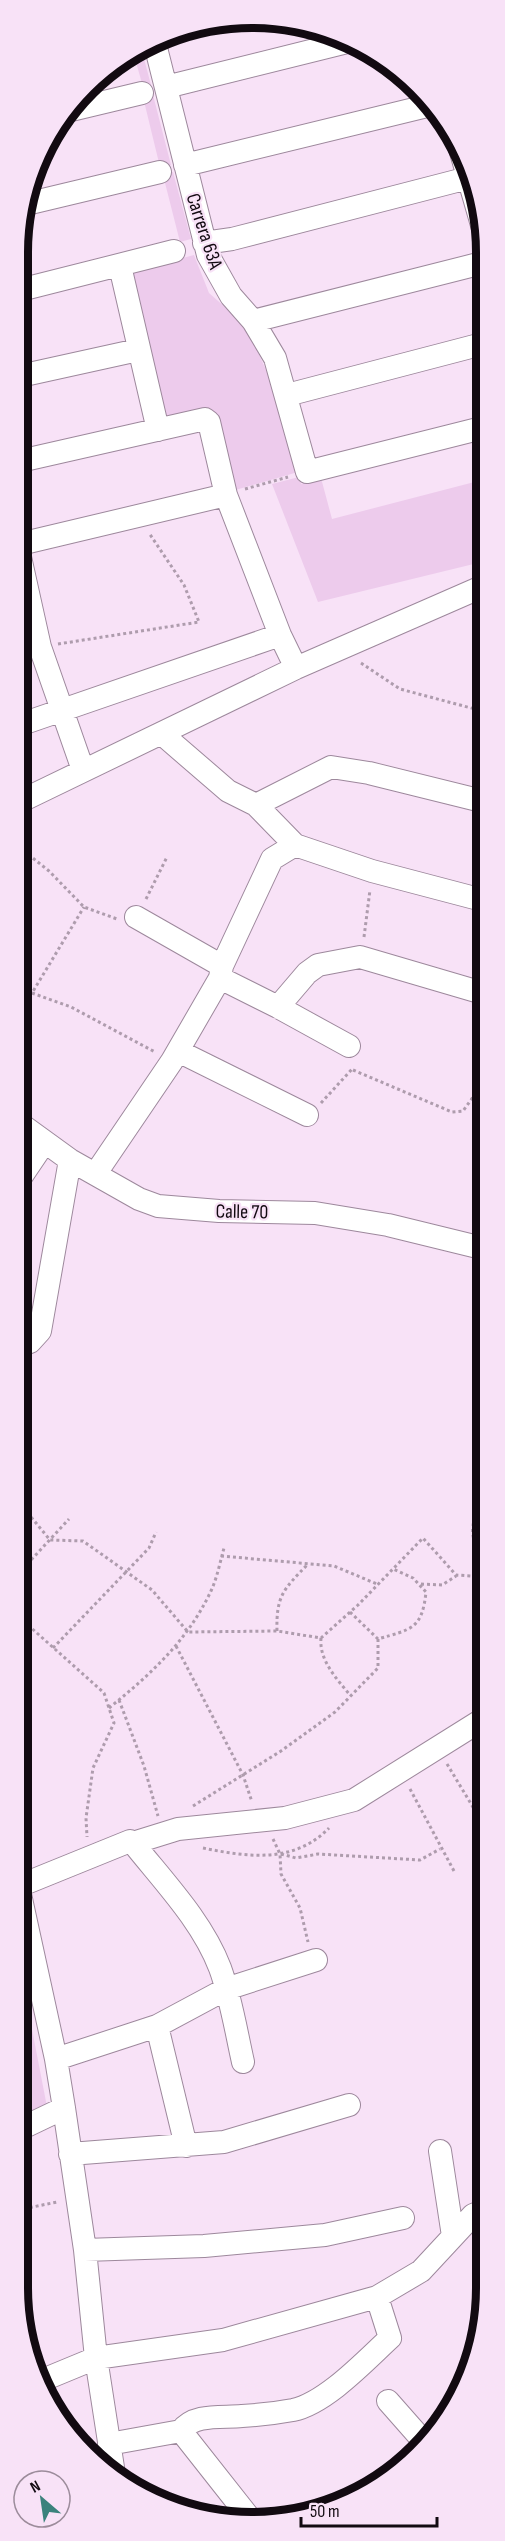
<svg xmlns="http://www.w3.org/2000/svg" width="505" height="2541" font-family="'Sofia Sans Condensed',sans-serif">
  <style>
    .green { fill: #edcbec }
    .lines { fill: none; stroke-linecap: round; stroke-linejoin: round }
    .minor-casing { stroke: #9d889c; stroke-width: 24 }
    .path { stroke: #ae9cad; stroke-width: 3; stroke-dasharray: 3 3; stroke-linecap: butt }
    .minor { stroke: #fff; stroke-width: 22 }
    .labels { text-anchor: middle; stroke-width: 4.5; stroke-linejoin: round; paint-order: stroke }
    .street-label { font-size: 20px; fill: #120a11; stroke: #f8e2f7 }
    .rim { fill: none; stroke: #120a11; stroke-width: 8 }
  </style>
  <rect width="100%" height="100%" fill="#f8e2f7"/>
  <!-- green -->
  <path class="green" d="M142,51L151,85L143,87L134,55Z
    M153,95L171,165L160,167L143,97Z
    M173,172L191,239L180,242L163,175Z
    M194,255L209,293L234,315L253,341L270,379L298,472L232,491L202,411L163,417L127,273Z
    M299,477L301,484L321,478L332,519L486,479V561L318,602L272,484Z
    M18,1957L48,2112L18,2126Z"/>
  <g class="lines">
    <defs>
      <path id="minor" d="M155,44L208,255L231,296L253,321L275,358L307,472L486,427
        M166,87L351,41
        M71,110L142,93
        M458,142L486,239
        M185,165L431,105
        M26,204L160,172
        M204,243L232,239L468,178
        M120,266L158,430
        M20,290L174,251
        M253,321L486,262
        M20,376L138,350
        M287,395L486,343
        M20,461L205,419L209,422L226,495L280,635L296,668
        M20,544L226,495
        M20,557L40,647L83,770
        M19,725L280,635
        M162,734L228,791L256,805L295,845L372,871L486,901
        M19,802L296,668L486,585
        M256,805L331,767L369,773L486,802
        M136,917L222,966
        M220,978L278,1007L349,1046
        M278,1007L307,973L318,965L360,957L486,994
        M178,1051L307,1115
        M19,1123L70,1160L139,1199L158,1206L219,1211L315,1213L388,1225L486,1249
        M96,1173L172,1061L220,978L222,966L272,859L295,845
        M19,1180L44,1143
        M19,1346L30,1342L40,1331L70,1160
        M133,1843C164,1882 202,1921 220,1968C231,1998 236,2031 243,2062
        M18,1885L56,2059L64,2108L85,2250L96,2358L114,2474
        M19,1886L130,1841L133,1843L178,1829L285,1818L354,1800L485,1718
        M157,2026L186,2146
        M56,2059L157,2026L226,1989L316,1960
        M18,2130L64,2108
        M440,2151L453,2236
        M70,2154L224,2142L349,2105
        M85,2250L204,2246L325,2235L403,2218
        M38,2382L96,2358L223,2340L377,2297L421,2271L473,2215L485,2210
        M388,2401L425,2443
        M181,2431C194,2413 222,2418 242,2416C259,2415 277,2413 293,2410C326,2403 365,2361 390,2338L377,2297
        M109,2444L181,2431L252,2521"/>
    </defs>
    <!-- minor casing -->
    <use href="#minor" class="minor-casing"/>
    <!-- path -->
    <path class="path" d="M245,489L288,477
      M58,644L199,622L184,585L149,533
      M361,663L400,689L486,712
      M19,847L49,871L84,907L117,919
      M146,899L167,857
      M364,937L370,890
      M32,993L71,1007L155,1052
      M19,1001L32,993L84,907
      M353,1070L452,1112L463,1111L486,1079
      M321,1103L353,1068
      M19,1508L22,1506L50,1540L83,1541L152,1590L188,1632L277,1631L321,1638L358,1605L423,1538L456,1575L486,1577
      M221,1556L334,1566L377,1584
      M486,1565C465,1533 472,1522 486,1489
      M19,1573L69,1519
      M421,1584L442,1585L456,1576
      M350,1612L378,1639
      M19,1617L104,1693L114,1723L93,1768L86,1818L87,1837
      M277,1631C276,1595 284,1589 308,1564
      M321,1638C319,1660 336,1678 350,1695
      M176,1646L243,1775L252,1802
      M53,1648L149,1548L156,1532
      M119,1700L144,1766L158,1816
      M109,1708C150,1675 187,1641 210,1593C217,1579 220,1562 224,1548
      M447,1764L485,1827
      M410,1789L454,1871
      M193,1806L281,1751L335,1712L378,1668V1639C411,1629 422,1630 426,1592L413,1578L393,1569
      M273,1839L280,1854L281,1874L300,1908L308,1942
      M203,1848C247,1857 294,1864 329,1828
      M281,1854L296,1858L318,1854L420,1860L440,1849
      M18,2210L57,2202
      M27,2336L34,2362"/>
    <!-- minor -->
    <use href="#minor" class="minor"/>
  </g>
  <g class="labels">
    <!-- street labels -->
    <g class="street-label">
      <text transform="translate(205 231) rotate(72)" y="7">Carrera 63A</text>
      <text transform="translate(242 1211) rotate(1)" y="7">Calle 70</text>
    </g>
  </g>
  <!-- crop -->
  <path d="M0 0H505V2541H0ZM252 28H252A224 224 0 0 1 476 252V2288A224 224 0 0 1 252 2512H252A224 224 0 0 1 28 2288V252A224 224 0 0 1 252 28Z" fill="#f8e2f7" fill-rule="evenodd"/>
  <path class="rim" d="M252 28H252A224 224 0 0 1 476 252V2288A224 224 0 0 1 252 2512H252A224 224 0 0 1 28 2288V252A224 224 0 0 1 252 28Z"/>
  <!-- north arrow -->
  <g transform="translate(42 2499) rotate(331)"><circle r="28" fill="#f8e2f7" stroke="#9c8c9b" stroke-width="1.5"/>
  <path d="M0-4.5L10 22L0 15L-10 22Z" fill="#3b827c"/>
  <text y="-9" font-size="16" font-weight="bold" text-anchor="middle" fill="#120a11">N</text>
  </g>
  <!-- scale -->
  <path d="M301 2517v9h136v-9" fill="none" stroke="#120a11" stroke-width="3"/>
  <text x="310" y="2517" font-size="18" fill="#120a11" stroke="#f8e2f7" stroke-width="4.5" paint-order="stroke">50 m</text>
</svg>
